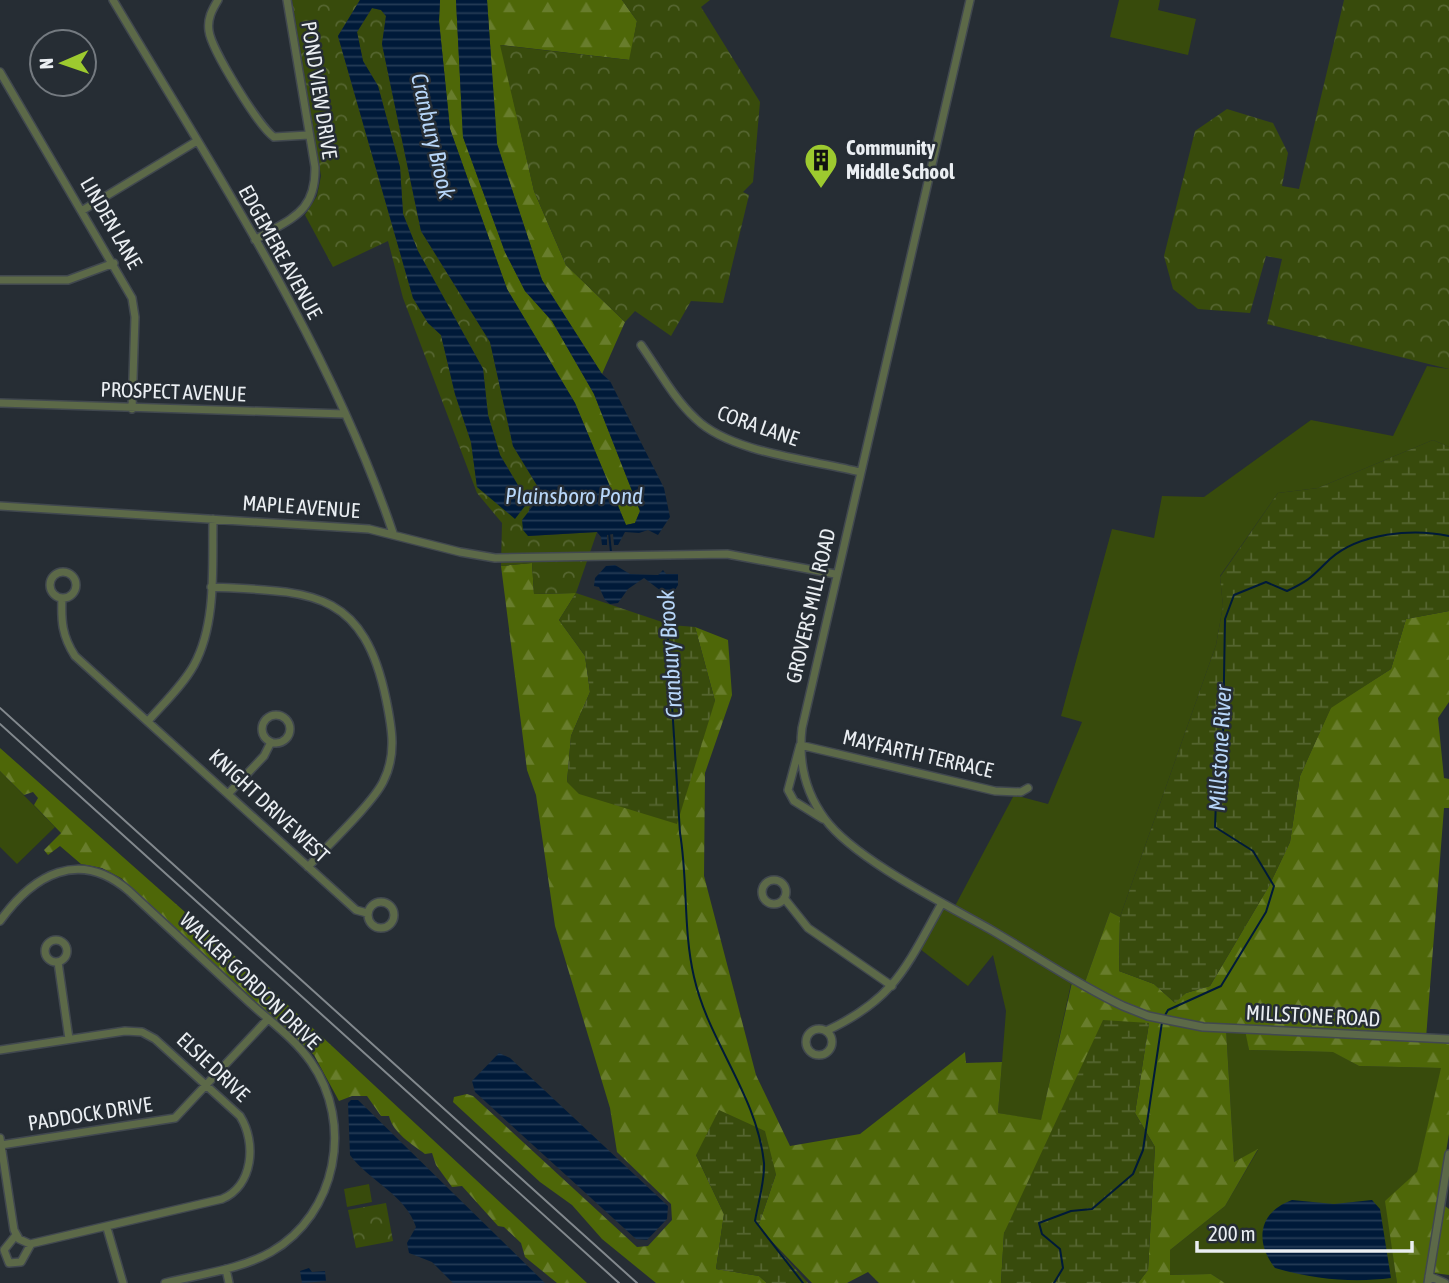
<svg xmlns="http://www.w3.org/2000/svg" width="1449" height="1283" font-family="'Asap Condensed',sans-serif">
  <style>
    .green { fill: #384b0c }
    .forest { fill: url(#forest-firs) }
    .wetland { fill: url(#wetland-marsh) }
    .park { fill: url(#park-crowns) }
    .water { fill: url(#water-rules) }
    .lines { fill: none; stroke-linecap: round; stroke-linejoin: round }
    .stream { stroke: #001a39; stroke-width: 2 }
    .minor-casing { stroke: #41484f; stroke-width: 10 }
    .minor { stroke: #5c6948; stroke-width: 7 }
    .rail { stroke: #82888d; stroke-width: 2 }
    .labels { text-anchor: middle; stroke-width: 5; stroke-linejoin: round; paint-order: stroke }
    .street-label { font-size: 21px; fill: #eaeef2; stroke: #262d34 }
    .poi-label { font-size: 21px; font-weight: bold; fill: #eaeef2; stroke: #262d34; text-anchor: start }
    .water-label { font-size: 23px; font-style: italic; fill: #b7d6f9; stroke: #262d34 }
  </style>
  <defs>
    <pattern id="forest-firs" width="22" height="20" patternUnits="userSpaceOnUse" patternTransform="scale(1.75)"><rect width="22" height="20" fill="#4e6708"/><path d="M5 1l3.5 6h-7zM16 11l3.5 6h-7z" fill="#687d2c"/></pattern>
    <pattern id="wetland-marsh" width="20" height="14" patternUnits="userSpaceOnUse" patternTransform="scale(1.75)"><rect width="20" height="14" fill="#384b0c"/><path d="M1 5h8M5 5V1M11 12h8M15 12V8" fill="none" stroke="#556530"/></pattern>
    <pattern id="park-crowns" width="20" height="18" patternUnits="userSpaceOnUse" patternTransform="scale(1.75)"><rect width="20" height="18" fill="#384b0c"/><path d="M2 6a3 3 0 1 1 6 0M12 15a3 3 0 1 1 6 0" fill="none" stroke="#556530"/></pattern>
    <pattern id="water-rules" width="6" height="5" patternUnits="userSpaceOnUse" patternTransform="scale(1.75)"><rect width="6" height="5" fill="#001a39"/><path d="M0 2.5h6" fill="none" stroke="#253c56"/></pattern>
  </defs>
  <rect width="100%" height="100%" fill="#262d34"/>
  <!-- green -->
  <path class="green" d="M1119,0H1160L1158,10L1196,19L1188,55L1110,37Z
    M1427,366L1449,369V447L1433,440L1318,488L1278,493L1220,576L1223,606L1216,645L1120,917L1110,912L1084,985L1072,979L1041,1121L998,1113L1006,1011L993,955L968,986L920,949L947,901L955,906L1014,795L1048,804L1082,722L1061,716L1112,529L1154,538L1162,496L1204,497L1311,420L1393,436Z
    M0,771L55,827L17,864L0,847Z
    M1226,1029L1246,1030L1249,1050L1334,1052L1359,1066L1442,1068L1417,1173L1386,1201L1397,1283H1225L1211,1274L1170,1275V1250L1225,1206L1258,1150L1234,1162Z
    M369,1184L372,1202L347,1207L344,1189Z"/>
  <!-- forest -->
  <path class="forest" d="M440,0H456L463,137L505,252L525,291L552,321L594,394L640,511L635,523L626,525L575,403L507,289L450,129L439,21Z
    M487,0H622L637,21L630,60L501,45L534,191L566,265L625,322L602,374L542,280L497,144Z
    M532,563L534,594L576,593L559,620L585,656L590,692L571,736L567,782L715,701L695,627L728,640L732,695L705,773L704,876L756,1075L790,1146L860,1134L965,1052L966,1063L1002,1062L998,1113L1041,1120L1073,978L1084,985L1110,912L1120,917L1119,971L1154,984L1174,1002L1186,993L1210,986L1269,886L1290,842L1300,776L1331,707L1391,669L1406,619L1449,611V702L1438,718L1444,778L1449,779V808H1444L1426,1038L1449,1039V1134L1425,1276L1428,1283H1397L1385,1201L1417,1172L1441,1068L1359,1066L1333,1052L1249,1050L1245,1030L1226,1029L1234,1162L1258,1149L1225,1206L1170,1250V1275L1211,1274L1225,1283H1138L1148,1270L1155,1147L1135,1113L1149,1023L1004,1233L1001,1283H879L868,1272L847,1283H812L758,1227L776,1174L696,1155L724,1214L716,1269L759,1276L767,1283H656L602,1239L572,1205L540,1182L453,1102L454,1097L467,1094L473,1096L637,1247L648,1246L672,1220L671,1204L617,1152L610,1108L555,926L536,795L527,770L501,566Z
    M0,748L247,967L587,1283H557L525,1257L521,1243L504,1227L498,1226L462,1186L452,1187L436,1165L432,1153L425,1154C412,1144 393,1133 389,1116H381L367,1096H352L339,1101L314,1055L121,878L102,868L81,864L60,846L48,855L44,850L61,833L34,805L38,798L33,792L24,795L0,771Z
    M1445,1206L1449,1209V1275L1434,1273Z"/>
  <!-- wetland -->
  <path class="wetland" d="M1433,440L1449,447V611L1406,619L1391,669L1331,708L1300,776L1290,842L1269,886L1210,986L1186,993L1175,1003L1154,984L1119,971L1120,917L1216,645L1223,606L1220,577L1278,493L1318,488Z
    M576,593L671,625L695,627L715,701L677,824L579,794L567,782L571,736L590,692L585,656L559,620Z
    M1103,1020L1149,1023L1135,1113L1155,1147L1148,1270L1138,1283H1001L1004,1233Z
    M719,1110L765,1131L776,1174L758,1227L808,1283H767L759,1276L716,1269L724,1214L696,1155Z"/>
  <!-- park -->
  <path class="park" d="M292,0H360L338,36L413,298L428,323L441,335L455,394L471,442L477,487L528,502L500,455L488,415L483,369L418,251L403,214L400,167L378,86L363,61L357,32L372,8L381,10L386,16L382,44L421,231L490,342L513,446L538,487L536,502L529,508L528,536L597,532L576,593L534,594L532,563L501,566L502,523L477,493L403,298L388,241L333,267L305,215L317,196L321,176Z
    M622,0H710L701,7L760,102L753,182L743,192L749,195L723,303L691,301L671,336L635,311L625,322L566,265L534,191L500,45L629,60L637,21Z
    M1344,0H1449V369L1267,324L1282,259L1266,256L1250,313L1198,309L1173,289L1164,256L1195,131L1227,109L1273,123L1288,153L1282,186L1299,189Z
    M386,1203L393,1241L356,1248L348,1210Z"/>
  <!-- water -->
  <path class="water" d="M360,0H440L439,21L450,129L507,289L575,403L626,525L635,523L640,511L594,394L552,321L525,291L505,252L463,137L456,0H487L497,144L542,280L602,374L610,381L664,488L670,517L658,535L648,530L639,533L625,532L618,545H614L613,534L607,535V545H602L601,537L597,532L528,536L523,530L522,520L536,502L538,487L513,446L490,342L421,231L382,44L386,16L381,10L372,8L357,32L363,61L378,86L400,167L403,214L418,251L483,369L488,415L500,455L528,502L515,519L477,487L471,442L455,394L441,335L428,323L413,298L338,36Z
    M615,565L630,574L658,575L663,570L666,574H678V585L672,595L665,594L644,578L628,589L618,603L610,604L605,600L599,587L594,586L595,578L606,566Z
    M499,1053L510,1058L668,1206L667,1219L647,1240L636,1239L475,1092L472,1081Z
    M351,1100H358L545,1283H453L432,1262L409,1253L407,1243L416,1227C406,1195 369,1181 350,1155L348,1103Z
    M1292,1200L1334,1204L1372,1200L1380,1209L1391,1278C1353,1283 1311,1279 1275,1268C1254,1241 1259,1212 1292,1200Z
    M309,1268L312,1272L325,1271L326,1281L302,1283L300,1271Z"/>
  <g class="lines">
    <!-- stream -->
    <path class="stream" d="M609,533L611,552
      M665,592L680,833C688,881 683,930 694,977C709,1043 757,1095 764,1163C765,1181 758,1203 755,1221L803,1283
      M1164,1017L1168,1010L1221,986L1266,912L1274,886L1253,851L1215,827L1217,776L1223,736L1225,619L1234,595L1266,582L1287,591C1312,579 1311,577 1330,559C1359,533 1413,528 1449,536
      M1054,1283L1063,1268L1060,1249L1042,1234L1039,1223L1071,1211L1092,1209L1133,1174L1143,1150L1162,1022"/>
    <defs>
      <path id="minor" d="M113,0C215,172 328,342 393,533
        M218,0C212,10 207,19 209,31C211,49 259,127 274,137L309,135
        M970,0L802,728C798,762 805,792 825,819C854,859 949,906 993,931C1036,956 1078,985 1123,1006L1148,1016L1203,1027L1449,1039
        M0,72L132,298L135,317L132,409
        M83,210L197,141
        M255,240C290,218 316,214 315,167L287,0
        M0,280H68L114,263
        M641,345C658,369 674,399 696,419C731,453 813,460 860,472
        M0,403L345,414
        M0,506L369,529L460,552L495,558L727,554L835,574
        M50 585a13 13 0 1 1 26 0a13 13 0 1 1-26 0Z
        M211,587C308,592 363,587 386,699C392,728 397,755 383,782C372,804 327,846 308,867
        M62,598C61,621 62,636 75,656L356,910L367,913
        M262 729a14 14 0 1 1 28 0a14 14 0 1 1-28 0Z
        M149,720C164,703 183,685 194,665C217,623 212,565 213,519
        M229,793L264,756L271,742
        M823,819L794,801L788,790L800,745L995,791L1021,792L1028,788
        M762 892a12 12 0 1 1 24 0a12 12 0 1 1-24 0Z
        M784,898L808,928L892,986
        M368 915a13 13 0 1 1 26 0a13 13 0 1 1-26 0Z
        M0,921C33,875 79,848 129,891C170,929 210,966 250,1003C271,1022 295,1039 311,1062C354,1123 337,1214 271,1252C239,1270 200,1274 165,1283
        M45 951a11 11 0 1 1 22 0a11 11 0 1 1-22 0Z
        M58,962L69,1039
        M806 1042a13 13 0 1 1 26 0a13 13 0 1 1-26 0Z
        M826,1031C895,999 906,967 942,903
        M0,1050L125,1031L142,1032L155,1039L240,1116C257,1143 253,1186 222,1199L30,1244L19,1239L14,1230L0,1138
        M1,1145L175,1118L268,1019
        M107,1228L123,1283
        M16,1235L4,1250L9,1263L21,1262L31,1244
        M226,1269L229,1283
        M1429,1276L1445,1283
        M1428,1283L1449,1154"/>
    </defs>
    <!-- minor casing -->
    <use href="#minor" class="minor-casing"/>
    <!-- minor -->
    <use href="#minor" class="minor"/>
    <!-- rail -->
    <path class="rail" d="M0,708L637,1283
      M0,724L619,1283"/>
  </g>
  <!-- icons -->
  <defs>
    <symbol id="building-pin" viewBox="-11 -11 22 30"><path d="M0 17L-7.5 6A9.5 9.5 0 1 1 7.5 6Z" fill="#9dca2f" stroke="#262d34"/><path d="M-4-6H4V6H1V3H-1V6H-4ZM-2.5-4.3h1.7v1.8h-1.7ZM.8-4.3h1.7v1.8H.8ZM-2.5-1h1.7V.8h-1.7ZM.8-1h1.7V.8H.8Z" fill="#111"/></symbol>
  </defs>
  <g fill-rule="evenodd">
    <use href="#building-pin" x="802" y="141" width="38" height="52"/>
  </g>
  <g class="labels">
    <!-- street labels -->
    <g class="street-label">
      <text transform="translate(319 90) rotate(81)" y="7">POND VIEW DRIVE</text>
      <text transform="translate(111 223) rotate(60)" y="7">LINDEN LANE</text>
      <text transform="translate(280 252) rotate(61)" y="7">EDGEMERE AVENUE</text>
      <text transform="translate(173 392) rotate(2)" y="7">PROSPECT AVENUE</text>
      <text transform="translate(758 426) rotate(19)" y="7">CORA LANE</text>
      <text transform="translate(301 507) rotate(4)" y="7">MAPLE AVENUE</text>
      <text transform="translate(811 606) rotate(-77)" y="7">GROVERS MILL ROAD</text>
      <text transform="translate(918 754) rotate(13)" y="7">MAYFARTH TERRACE</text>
      <text transform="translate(269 806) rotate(43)" y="7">KNIGHT DRIVE WEST</text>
      <text transform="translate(250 981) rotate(44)" y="7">WALKER GORDON DRIVE</text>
      <text transform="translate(1313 1016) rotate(3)" y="7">MILLSTONE ROAD</text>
      <text transform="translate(213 1067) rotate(43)" y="7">ELSIE DRIVE</text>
      <text transform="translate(90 1114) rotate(-9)" y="7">PADDOCK DRIVE</text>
    </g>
    <!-- poi labels -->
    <g class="poi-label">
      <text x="846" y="155">Community<tspan x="846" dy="24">Middle School</tspan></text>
    </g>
    <!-- water labels -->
    <g class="water-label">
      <text transform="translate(433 136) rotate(77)" y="8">Cranbury Brook</text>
      <text x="574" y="504">Plainsboro Pond</text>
      <text transform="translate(670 654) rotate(-94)" y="8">Cranbury Brook</text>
      <text transform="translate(1220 748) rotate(-87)" y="8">Millstone River</text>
    </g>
  </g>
  <!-- north arrow -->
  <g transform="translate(63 63) rotate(268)"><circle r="33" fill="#262d34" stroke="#747a80" stroke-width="2"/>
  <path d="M0-5L12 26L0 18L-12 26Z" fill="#9dca2f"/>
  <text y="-10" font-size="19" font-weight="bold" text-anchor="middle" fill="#eaeef2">N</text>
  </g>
  <!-- scale -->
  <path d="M1197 1241v10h215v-10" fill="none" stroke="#eaeef2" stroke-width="3.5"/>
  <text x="1208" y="1241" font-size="21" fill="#eaeef2" stroke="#262d34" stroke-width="5" paint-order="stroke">200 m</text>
</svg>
